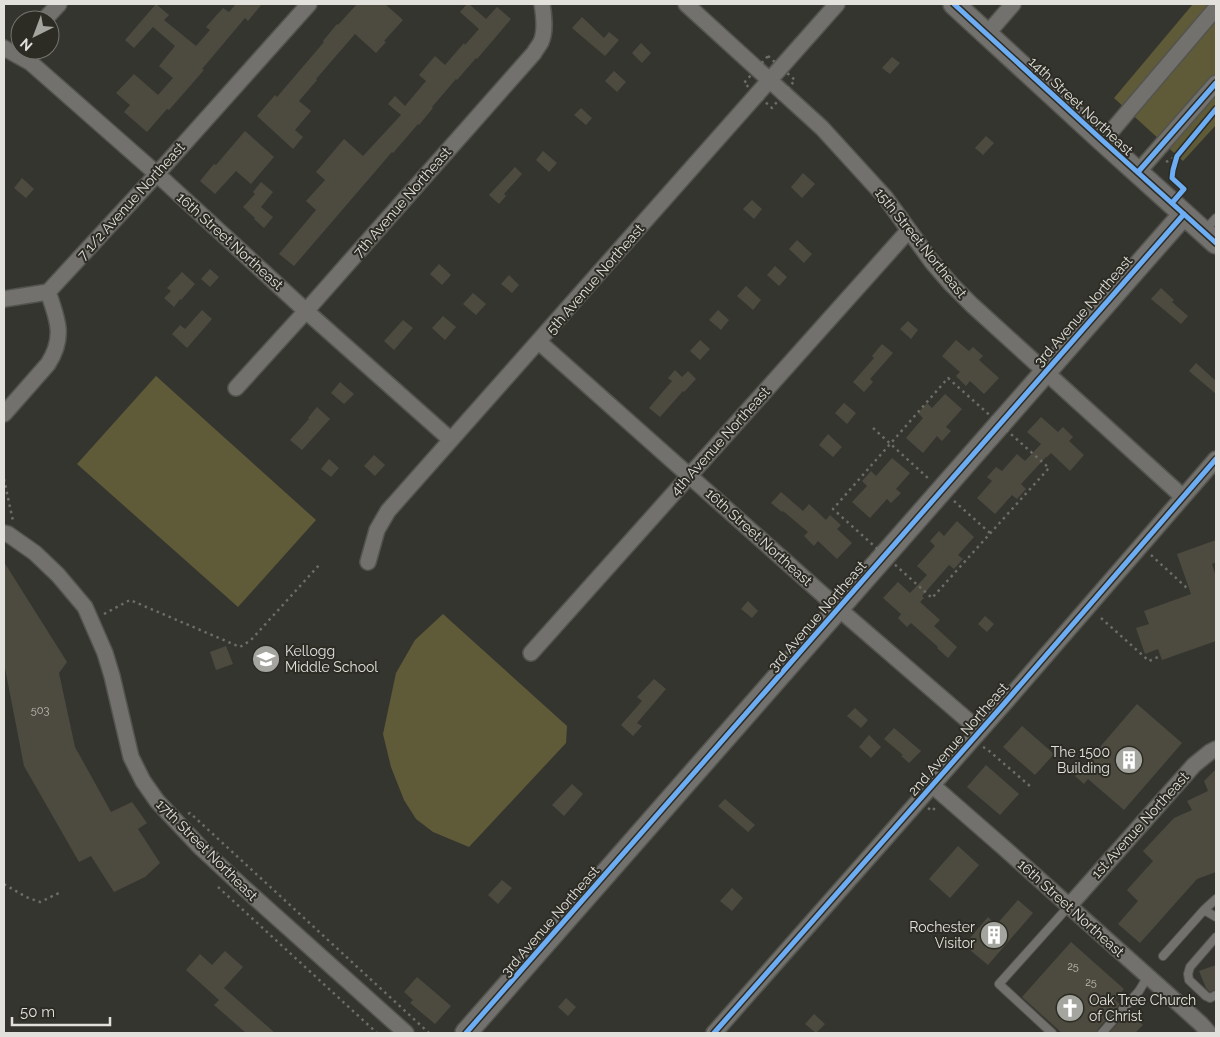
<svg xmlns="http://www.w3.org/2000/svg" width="1220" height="1037" font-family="Raleway,sans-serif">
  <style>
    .green { fill: #5f5a38 }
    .building { fill: #4d4b40 }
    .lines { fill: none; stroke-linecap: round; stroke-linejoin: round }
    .lane-casing { stroke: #54544f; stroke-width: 10 }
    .street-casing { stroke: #54544f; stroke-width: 18 }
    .secondary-casing { stroke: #54544f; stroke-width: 24 }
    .path { stroke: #6c6c68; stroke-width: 2.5; stroke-dasharray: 2.5 4; stroke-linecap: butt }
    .lane { stroke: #72716e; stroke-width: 8 }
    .street { stroke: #72716e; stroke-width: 15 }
    .secondary { stroke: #72716e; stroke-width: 21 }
    .cycleway-casing { stroke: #2d2c24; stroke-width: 8 }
    .cycleway { stroke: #6dadf4; stroke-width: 5 }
    .labels { text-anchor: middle; stroke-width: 4; stroke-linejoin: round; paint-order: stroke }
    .number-label { font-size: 11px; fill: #bdbcb5 }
    .street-label { font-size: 14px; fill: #e2e1dc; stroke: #2d2c24 }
    .poi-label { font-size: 14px; fill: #e2e1dc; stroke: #2d2c24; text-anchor: start }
  </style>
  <rect width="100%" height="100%" fill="#353530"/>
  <!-- green -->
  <path class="green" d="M1193,4H1216V125L1183,161L1114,98Z
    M156,376L316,520L238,607L77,464Z
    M443,614L567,726L566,743L469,847L433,832L416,819L404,800L391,767L383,734L396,673L415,640Z"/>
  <!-- building -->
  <path class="building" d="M156,4L169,15L164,20L196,46L210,30L206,27L223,8L229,12L236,4H262L248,21L245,18L202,69L204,70L169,110L167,109L147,132L124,112L130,105L116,93L134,74L158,95L173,78L159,66L175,46L153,27L134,48L125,40Z
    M357,4H385L403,20L384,41L386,42L376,53L355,34L316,79L317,80L299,101L311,111L295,130L303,137L293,149L257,116L275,95L277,97L324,42L323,41L337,24L338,25Z
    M467,4H469L486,19L497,7L511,19L477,59L476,58L457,80L456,79L432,107L433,108L419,125L418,124L393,153L392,152L294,266L279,254L316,210L306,201L325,180L316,172L344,139L363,156L401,115L388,104L395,96L405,106L426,81L419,75L435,56L445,65L464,43L465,45L479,29L460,12Z
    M582,17L604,38L609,32L619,40L605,56L572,28Z
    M641,43L651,53L642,63L632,53Z
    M892,57L900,63L890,74L882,68Z
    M614,71L626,82L617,92L605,81Z
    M581,108L592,118L586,125L574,115Z
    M245,131L274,157L251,184L236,171L215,194L200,181L214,164L216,165Z
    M986,136L994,143L983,155L975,148Z
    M543,151L557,163L549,172L536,160Z
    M515,167L522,174L504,194L506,196L499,204L489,195Z
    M803,173L815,184L802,198L791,187Z
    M22,178L34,189L26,198L14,188Z
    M261,182L273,192L261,207L273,217L264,228L254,219L255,218L243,207L255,194L253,192Z
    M752,200L762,209L754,219L743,209Z
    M797,240L812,254L804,263L789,249Z
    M439,264L451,275L442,285L430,274Z
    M775,266L787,277L779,286L767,275Z
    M210,269L219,277L210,287L201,279Z
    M182,272L195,284L181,300L180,299L174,307L164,298L171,291L167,288Z
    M509,275L519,285L512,293L501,284Z
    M746,286L761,300L753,310L737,296Z
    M1161,288L1174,300L1172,302L1188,316L1181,324L1151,299Z
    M473,293L486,304L476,315L463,304Z
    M202,310L212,319L187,348L172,334L180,325L185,329Z
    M718,310L729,320L721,330L709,320Z
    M443,316L456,327L445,340L432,328Z
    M403,320L413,328L394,350L384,341Z
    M908,321L918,330L911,339L900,329Z
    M700,340L710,349L700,360L690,351Z
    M956,340L969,351L973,347L983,356L979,360L999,378L984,394L970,381L966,386L956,376L960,372L942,356Z
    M882,344L893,353L870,379L873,382L864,392L853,382L874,358L872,356Z
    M1196,363L1216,381V394L1189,371Z
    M675,370L682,377L688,371L696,379L684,392L683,391L660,417L649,408L672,381L668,378Z
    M340,382L354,394L344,404L331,393Z
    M945,394L962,409L946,427L951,431L942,441L937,436L923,453L906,438L923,418L918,413L927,403L932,408Z
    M844,403L856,413L847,424L835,413Z
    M317,407L330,419L302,450L290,440L309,419L308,418Z
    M1041,417L1058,432L1063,427L1073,437L1069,441L1084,455L1070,471L1051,453L1047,457H1046L1021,484L1026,489L1017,499L1012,495L995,514L977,498L992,481L987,477L996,467L1002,471L1017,454L1025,461L1041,444L1027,432Z
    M828,434L842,447L833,457L819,445Z
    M374,455L385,465L375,476L364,466Z
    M892,458L910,473L896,489L901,493L891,503L887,499L870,518L852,502L867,486L862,481L871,471L876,476Z
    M329,459L339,468L331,477L321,469Z
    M781,492L803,511L809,504L826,520L830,515L841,525L837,529L852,543L837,559L818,541L814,546L804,536L808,532L783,511L782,512L771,503Z
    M957,521L974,537L958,555L963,559L954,569L949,565L922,596L924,598L920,602L940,620L934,626L957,647L948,658L937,648L938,647L911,623L907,627L898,618L901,614L883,598L898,582L910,593L927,575L917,566L935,546L930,541L939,531L944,536Z
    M1216,540V562L1212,564L1216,577V641L1162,660L1158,649L1145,654L1136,628L1149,624L1144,611L1191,594L1177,554Z
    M4,562L67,662L59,673L75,747L111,812L132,802L147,823L138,829L160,863L145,877L114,892L91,856L79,862L24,766L4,663Z
    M748,601L758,611L752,618L741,609Z
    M985,616L994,624L987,632L978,624Z
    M226,646L233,664L216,670L210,652Z
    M654,679L666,689L637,723L642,726L633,736L621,725L642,701L637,697Z
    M1137,704L1182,743L1124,810L1088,779L1084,784L1075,776Z
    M855,708L868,720L861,728L847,716Z
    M1022,726L1054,754L1035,775L1003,747Z
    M894,728L921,751L909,763L901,756L903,755L884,739Z
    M869,735L881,747L871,758L859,747Z
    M986,765L1019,794L1000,815L967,787Z
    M1216,769V872L1197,879L1140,943L1118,924L1138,901L1127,890L1153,861L1143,851L1174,818L1192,810L1187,801L1208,791L1204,781Z
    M572,784L583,794L564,816L552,805Z
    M725,799L755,825L748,832L718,806Z
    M958,846L979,865L950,898L929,879Z
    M502,880L512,888L498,904L488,895Z
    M732,888L743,898L732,911L720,901Z
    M1018,900L1033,913L988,965L964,945L988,917L996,925Z
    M1071,942L1124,989L1115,1000L1120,1004L1098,1029L1097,1033H1062L1022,997Z
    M225,951L243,967L224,988L275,1033H246L214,1005L219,1000L186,970L200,954L212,965Z
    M1216,965V989L1210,992L1206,988L1199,971Z
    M417,977L451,1006L435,1024L410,1003L413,1000L404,992Z
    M566,998L576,1007L568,1016L558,1007Z
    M1128,1012L1143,1025L1135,1033H1109Z
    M814,1014L825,1024L816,1033L805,1024Z"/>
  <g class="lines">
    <defs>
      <path id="lane" d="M1204,231L1216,218
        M1204,910L1216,917
        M1216,937L1190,967L1188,974L1189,980L1206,996L1210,998L1216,995
        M1163,956L1204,910L1216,899
        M1052,1033L999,984L1069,906
        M1102,1033L1139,991L1148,976"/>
      <path id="street" d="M686,4L822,128L885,197L932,262L951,284L972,305L1183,497
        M44,20L59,4
        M987,34L1013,4
        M4,48L31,63L157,174L306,311L451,440
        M1103,141L1216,8
        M1138,172L1216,83
        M48,292L157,174L309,4
        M4,299L48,292
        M539,342L839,609L980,731
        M236,388L306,311L534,53C536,49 539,46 541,42C546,31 544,16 542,4
        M4,414L48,364C65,338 58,320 48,292
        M4,533L8,534L35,553L58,575L85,607L105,653L112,676L131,757L143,781L157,801L201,848L243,887L406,1033
        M368,562L377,530L388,511L837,4
        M531,653L909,230
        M932,785L1003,847L1170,996L1201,1024L1209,1033
        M1069,906L1194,765L1210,752L1216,749
        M714,1033L1003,705L1216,459"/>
      <path id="secondary" d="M954,4L1103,141L1216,243
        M466,1033L1184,214"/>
    </defs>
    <!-- lane casing -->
    <use href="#lane" class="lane-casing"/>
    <!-- street casing -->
    <use href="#street" class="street-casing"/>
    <!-- secondary casing -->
    <use href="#secondary" class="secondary-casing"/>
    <!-- path -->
    <path class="path" d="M768,56L795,80L772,108L744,83Z
      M1166,162L1177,156
      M948,378L1049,468L932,598L833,509Z
      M873,428L929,479
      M4,479L13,521
      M954,501L990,533
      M1151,555L1188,589
      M104,614L130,600L240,647L251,640L320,564
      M1101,618L1149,661L1158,657
      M983,747L987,749L1031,787
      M928,808L932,811L937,806
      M188,814L190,813L429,1033
      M4,884L26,897L40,902L59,893
      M218,887L377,1033"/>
    <!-- lane -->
    <use href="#lane" class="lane"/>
    <!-- street -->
    <use href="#street" class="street"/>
    <!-- secondary -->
    <use href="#secondary" class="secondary"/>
    <defs>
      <path id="cycleway" d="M954,4L1103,141L1216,243
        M1138,172L1216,83
        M1172,203L1184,189L1172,178L1173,170L1177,156L1216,109
        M466,1033L1184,214
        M714,1033L1003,705L1216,459"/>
    </defs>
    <!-- cycleway casing -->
    <use href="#cycleway" class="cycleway-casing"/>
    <!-- cycleway -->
    <use href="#cycleway" class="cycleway"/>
  </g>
  <!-- icons -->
  <defs>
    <symbol id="school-disc" viewBox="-11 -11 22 22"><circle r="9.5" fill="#a5a5a0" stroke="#2d2c24"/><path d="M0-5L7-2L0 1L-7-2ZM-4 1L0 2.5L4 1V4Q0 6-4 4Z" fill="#fff"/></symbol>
    <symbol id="building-disc" viewBox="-11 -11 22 22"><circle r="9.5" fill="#a5a5a0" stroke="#2d2c24"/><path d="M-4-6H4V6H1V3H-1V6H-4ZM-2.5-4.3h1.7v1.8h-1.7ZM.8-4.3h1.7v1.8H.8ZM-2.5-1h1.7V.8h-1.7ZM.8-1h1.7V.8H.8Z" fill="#fff"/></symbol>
    <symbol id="church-disc" viewBox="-11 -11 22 22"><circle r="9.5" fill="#a5a5a0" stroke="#2d2c24"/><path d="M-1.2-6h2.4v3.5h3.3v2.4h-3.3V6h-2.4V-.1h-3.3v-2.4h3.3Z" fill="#fff"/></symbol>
  </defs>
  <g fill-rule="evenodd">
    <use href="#school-disc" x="250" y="643" width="32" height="32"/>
    <use href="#building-disc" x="1113" y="744" width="32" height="32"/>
    <use href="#building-disc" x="978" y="919" width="32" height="32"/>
    <use href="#church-disc" x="1054" y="992" width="32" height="32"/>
  </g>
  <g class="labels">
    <!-- number labels -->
    <g class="number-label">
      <text x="40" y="714">503</text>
      <text x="1073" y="970">25</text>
      <text x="1091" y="986">25</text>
    </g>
    <!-- street labels -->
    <g class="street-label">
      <text transform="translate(1081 106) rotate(43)" y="5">14th Street Northeast</text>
      <text transform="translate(131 201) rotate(-48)" y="5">7 1/2 Avenue Northeast</text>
      <text transform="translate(402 202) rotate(-49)" y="5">7th Avenue Northeast</text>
      <text transform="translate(230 241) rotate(42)" y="5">16th Street Northeast</text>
      <text transform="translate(921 243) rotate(51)" y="5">15th Street Northeast</text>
      <text transform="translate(595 279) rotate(-49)" y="5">5th Avenue Northeast</text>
      <text transform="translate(1083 311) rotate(-49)" y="5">3rd Avenue Northeast</text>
      <text transform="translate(720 441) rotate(-48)" y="5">4th Avenue Northeast</text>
      <text transform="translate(759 537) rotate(42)" y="5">16th Street Northeast</text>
      <text transform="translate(817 616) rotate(-49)" y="5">3rd Avenue Northeast</text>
      <text transform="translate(958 739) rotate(-49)" y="5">2nd Avenue Northeast</text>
      <text transform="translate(1140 825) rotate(-48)" y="5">1st Avenue Northeast</text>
      <text transform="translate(207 850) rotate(45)" y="5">17th Street Northeast</text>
      <text transform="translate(1071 908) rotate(42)" y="5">16th Street Northeast</text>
      <text transform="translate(550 921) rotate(-49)" y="5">3rd Avenue Northeast</text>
    </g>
    <!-- poi labels -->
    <g class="poi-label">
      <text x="285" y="656">Kellogg<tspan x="285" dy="16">Middle School</tspan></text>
      <text x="1110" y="757" text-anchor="end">The 1500<tspan x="1110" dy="16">Building</tspan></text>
      <text x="975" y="932" text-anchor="end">Rochester<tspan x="975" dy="16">Visitor</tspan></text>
      <text x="1089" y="1005">Oak Tree Church<tspan x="1089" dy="16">of Christ</tspan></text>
    </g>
  </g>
  <!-- border -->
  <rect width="1220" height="1037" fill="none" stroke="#e2e1dc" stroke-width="10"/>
  <!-- north arrow -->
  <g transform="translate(35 35) rotate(222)"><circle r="24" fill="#2d2c24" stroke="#75746e"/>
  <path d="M0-4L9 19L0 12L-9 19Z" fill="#a5a5a0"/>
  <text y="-8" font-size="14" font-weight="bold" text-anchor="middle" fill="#e2e1dc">N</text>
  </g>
  <!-- scale -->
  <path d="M12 1017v8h98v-8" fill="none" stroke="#e2e1dc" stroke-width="2.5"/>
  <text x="20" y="1017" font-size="15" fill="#e2e1dc" stroke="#2d2c24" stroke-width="4" paint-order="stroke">50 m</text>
</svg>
